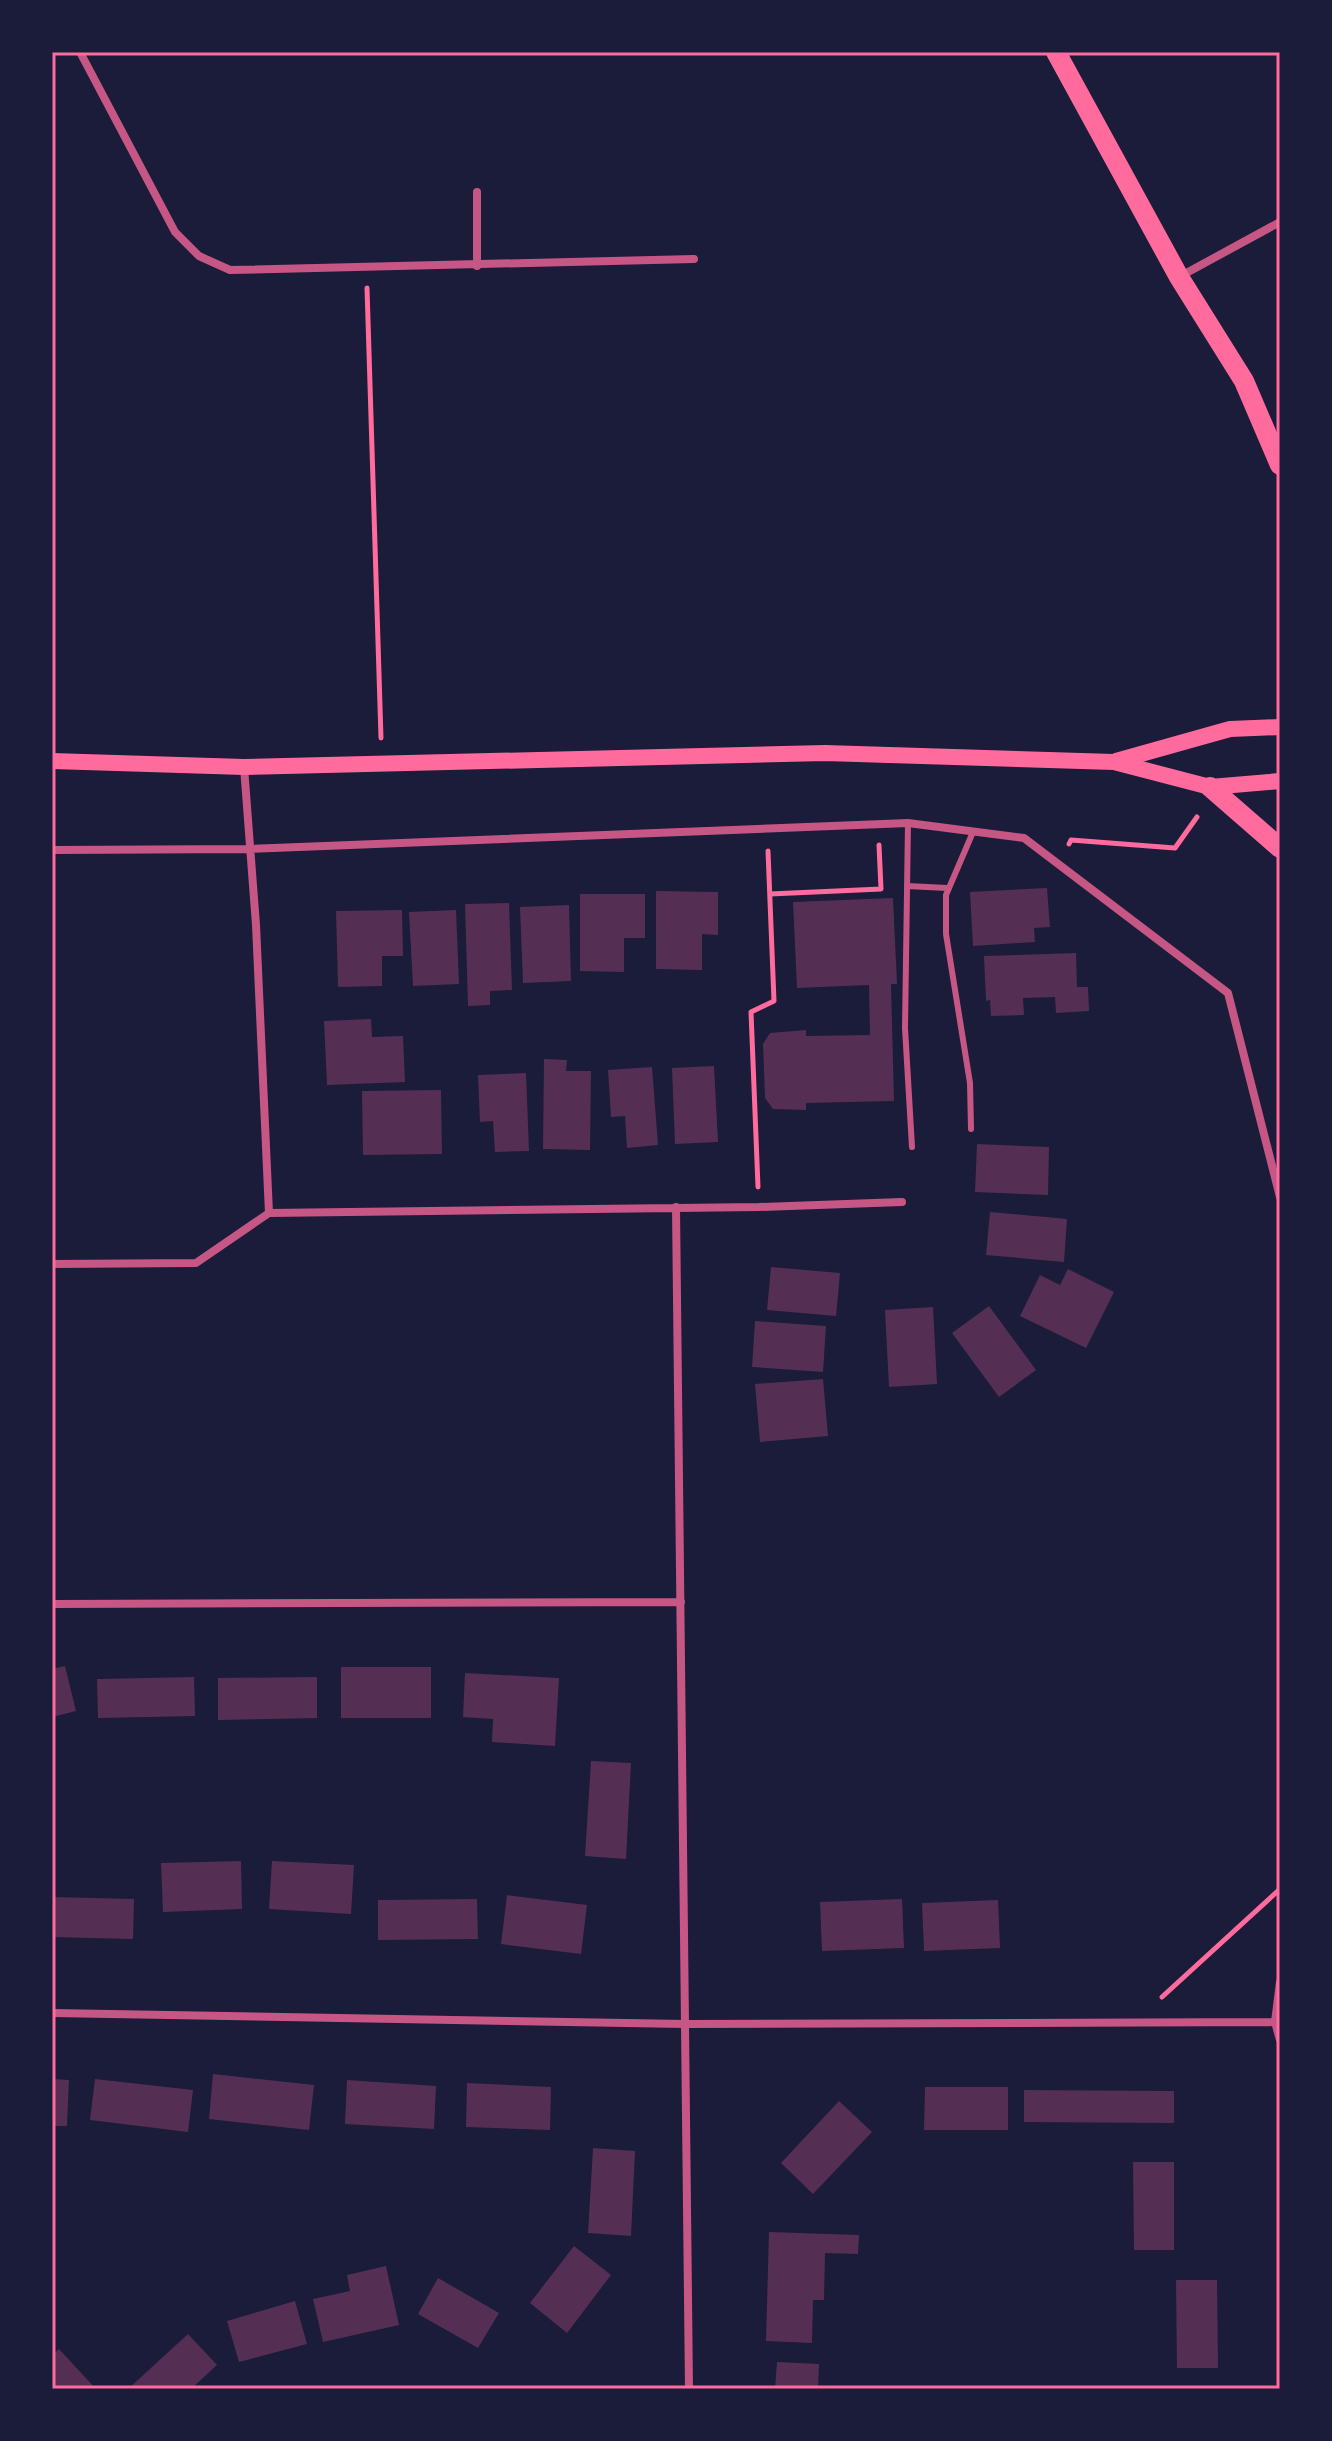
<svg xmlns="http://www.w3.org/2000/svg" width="1332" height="2441" font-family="Cabin,sans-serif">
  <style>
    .building { fill: #542f53 }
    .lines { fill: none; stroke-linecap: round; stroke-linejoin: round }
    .path { stroke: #ff6b9d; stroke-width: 5 }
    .service { stroke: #c65784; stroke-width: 6 }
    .minor { stroke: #c65784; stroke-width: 8 }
    .secondary { stroke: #ff6b9d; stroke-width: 16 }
    .primary { stroke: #ff6b9d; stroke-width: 20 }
    .neatline { fill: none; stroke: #ff6b9d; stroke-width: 3 }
  </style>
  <rect width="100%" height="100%" fill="#1b1b3a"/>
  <!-- building -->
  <path class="building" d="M1047,888L1050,927L1034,928L1035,942L973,946L970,892Z
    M656,891L718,892V935L702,934V970L656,969Z
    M580,894H645V938H624V972L580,971Z
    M893,898L897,984H891L894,1101L806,1103V1110L773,1109L765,1098L763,1044L770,1033L806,1030V1036L870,1035L869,985L797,988L793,902Z
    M509,903L512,990L490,991V1005L468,1006L465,904Z
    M569,905L571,981L523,983L520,907Z
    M402,910L403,956H382V986L338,987L336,911Z
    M456,910L459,984L413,986L409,912Z
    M1076,953L1077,987H1088L1089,1011L1056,1013L1055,997L1023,998L1024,1015L991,1016L990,1000L986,1001L984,956Z
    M371,1019L372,1037L403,1036L405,1082L327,1085L324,1021Z
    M544,1059L567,1060L566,1071H591L590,1150L543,1149Z
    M714,1066L718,1142L675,1144L672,1068Z
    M652,1067L658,1145L627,1148L625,1116L611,1117L608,1070Z
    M526,1073L529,1151L495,1152L493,1121L480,1122L478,1075Z
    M441,1090L442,1154L363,1155L362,1091Z
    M977,1144L1049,1147L1048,1195L975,1192Z
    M990,1212L1067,1219L1064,1262L986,1255Z
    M771,1267L840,1273L836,1316L767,1310Z
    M1068,1269L1114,1292L1086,1348L1020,1316L1040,1275L1060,1285Z
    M989,1306L1036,1370L999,1397L952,1333Z
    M933,1307L937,1384L889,1387L885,1310Z
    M755,1321L826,1326L823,1372L752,1367Z
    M823,1379L828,1436L760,1442L755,1384Z
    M65,1666L76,1711L52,1717V1669Z
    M341,1667H431V1718H341Z
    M465,1673L559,1678L555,1746L492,1742L493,1719L463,1717Z
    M194,1677L195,1716L98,1718L97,1679Z
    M317,1677V1718L218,1720V1678Z
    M591,1761L631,1763L626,1859L585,1856Z
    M241,1861L242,1909L163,1912L161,1863Z
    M272,1861L354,1865L351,1914L269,1909Z
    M507,1895L587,1905L581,1954L501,1944Z
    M52,1897L134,1899L133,1939L52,1937Z
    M477,1899L478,1939L378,1940V1900Z
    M902,1899L904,1948L822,1951L820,1902Z
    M998,1900L1000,1948L924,1951L922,1903Z
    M213,2074L314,2085L309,2130L209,2119Z
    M52,2079L69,2080L67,2126H52Z
    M95,2079L193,2090L188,2132L90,2120Z
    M347,2080L436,2086L434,2129L345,2124Z
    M467,2083L551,2087L550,2130L466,2127Z
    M925,2087H1008V2130H924Z
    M1024,2090L1174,2091V2123L1024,2122Z
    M839,2101L872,2132L813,2194L781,2163Z
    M593,2148L635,2151L631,2236L588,2233Z
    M1133,2162H1174V2250H1134Z
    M769,2232L859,2235L858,2254L825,2253L824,2300H813L812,2343L766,2341Z
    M574,2246L611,2275L567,2333L530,2303Z
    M386,2266L399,2325L323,2342L313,2299L350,2291L347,2275Z
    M438,2278L499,2313L478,2348L418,2314Z
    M1176,2280H1217L1218,2368H1177Z
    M295,2301L307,2344L239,2362L227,2321Z
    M188,2334L217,2365L191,2389H128Z
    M59,2349L96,2389H52V2355Z
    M777,2362L819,2364L818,2389H775Z"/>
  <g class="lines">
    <!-- path -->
    <path class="path" d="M367,288L381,738
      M1069,844L1071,840L1175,848L1197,817
      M770,894L881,889L879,845
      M758,1187L751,1012L774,1001L768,851
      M1162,1997L1280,1889"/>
    <!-- service -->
    <path class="service" d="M908,823L905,1028L912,1147
      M907,886L947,888
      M971,1129L970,1083L946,934V895L973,832"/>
    <!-- minor -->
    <path class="minor" d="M80,52L175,232L199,256L230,270L694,259
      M477,192V266
      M1179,277L1280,222
      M244,767L256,925L269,1213
      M52,850L250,849L908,823L1024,838L1228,993L1280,1197
      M676,1207L689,2389
      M269,1213L759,1207L902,1202
      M52,1264L196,1263L269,1213
      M52,1604L681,1602
      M1280,1982L1275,2022L1280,2040
      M52,2013L685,2024L1280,2022"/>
    <!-- secondary -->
    <path class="secondary" d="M52,761L244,767L825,753L1114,762L1210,787L1280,781
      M1116,761L1230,729L1280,727"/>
    <!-- primary -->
    <path class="primary" d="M1056,52L1179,277L1244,381L1280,465
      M1210,787L1280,848"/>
  </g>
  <!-- border -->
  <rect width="1332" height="2441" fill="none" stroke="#1b1b3a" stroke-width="108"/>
  <rect x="54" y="54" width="1224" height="2333" class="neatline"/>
</svg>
